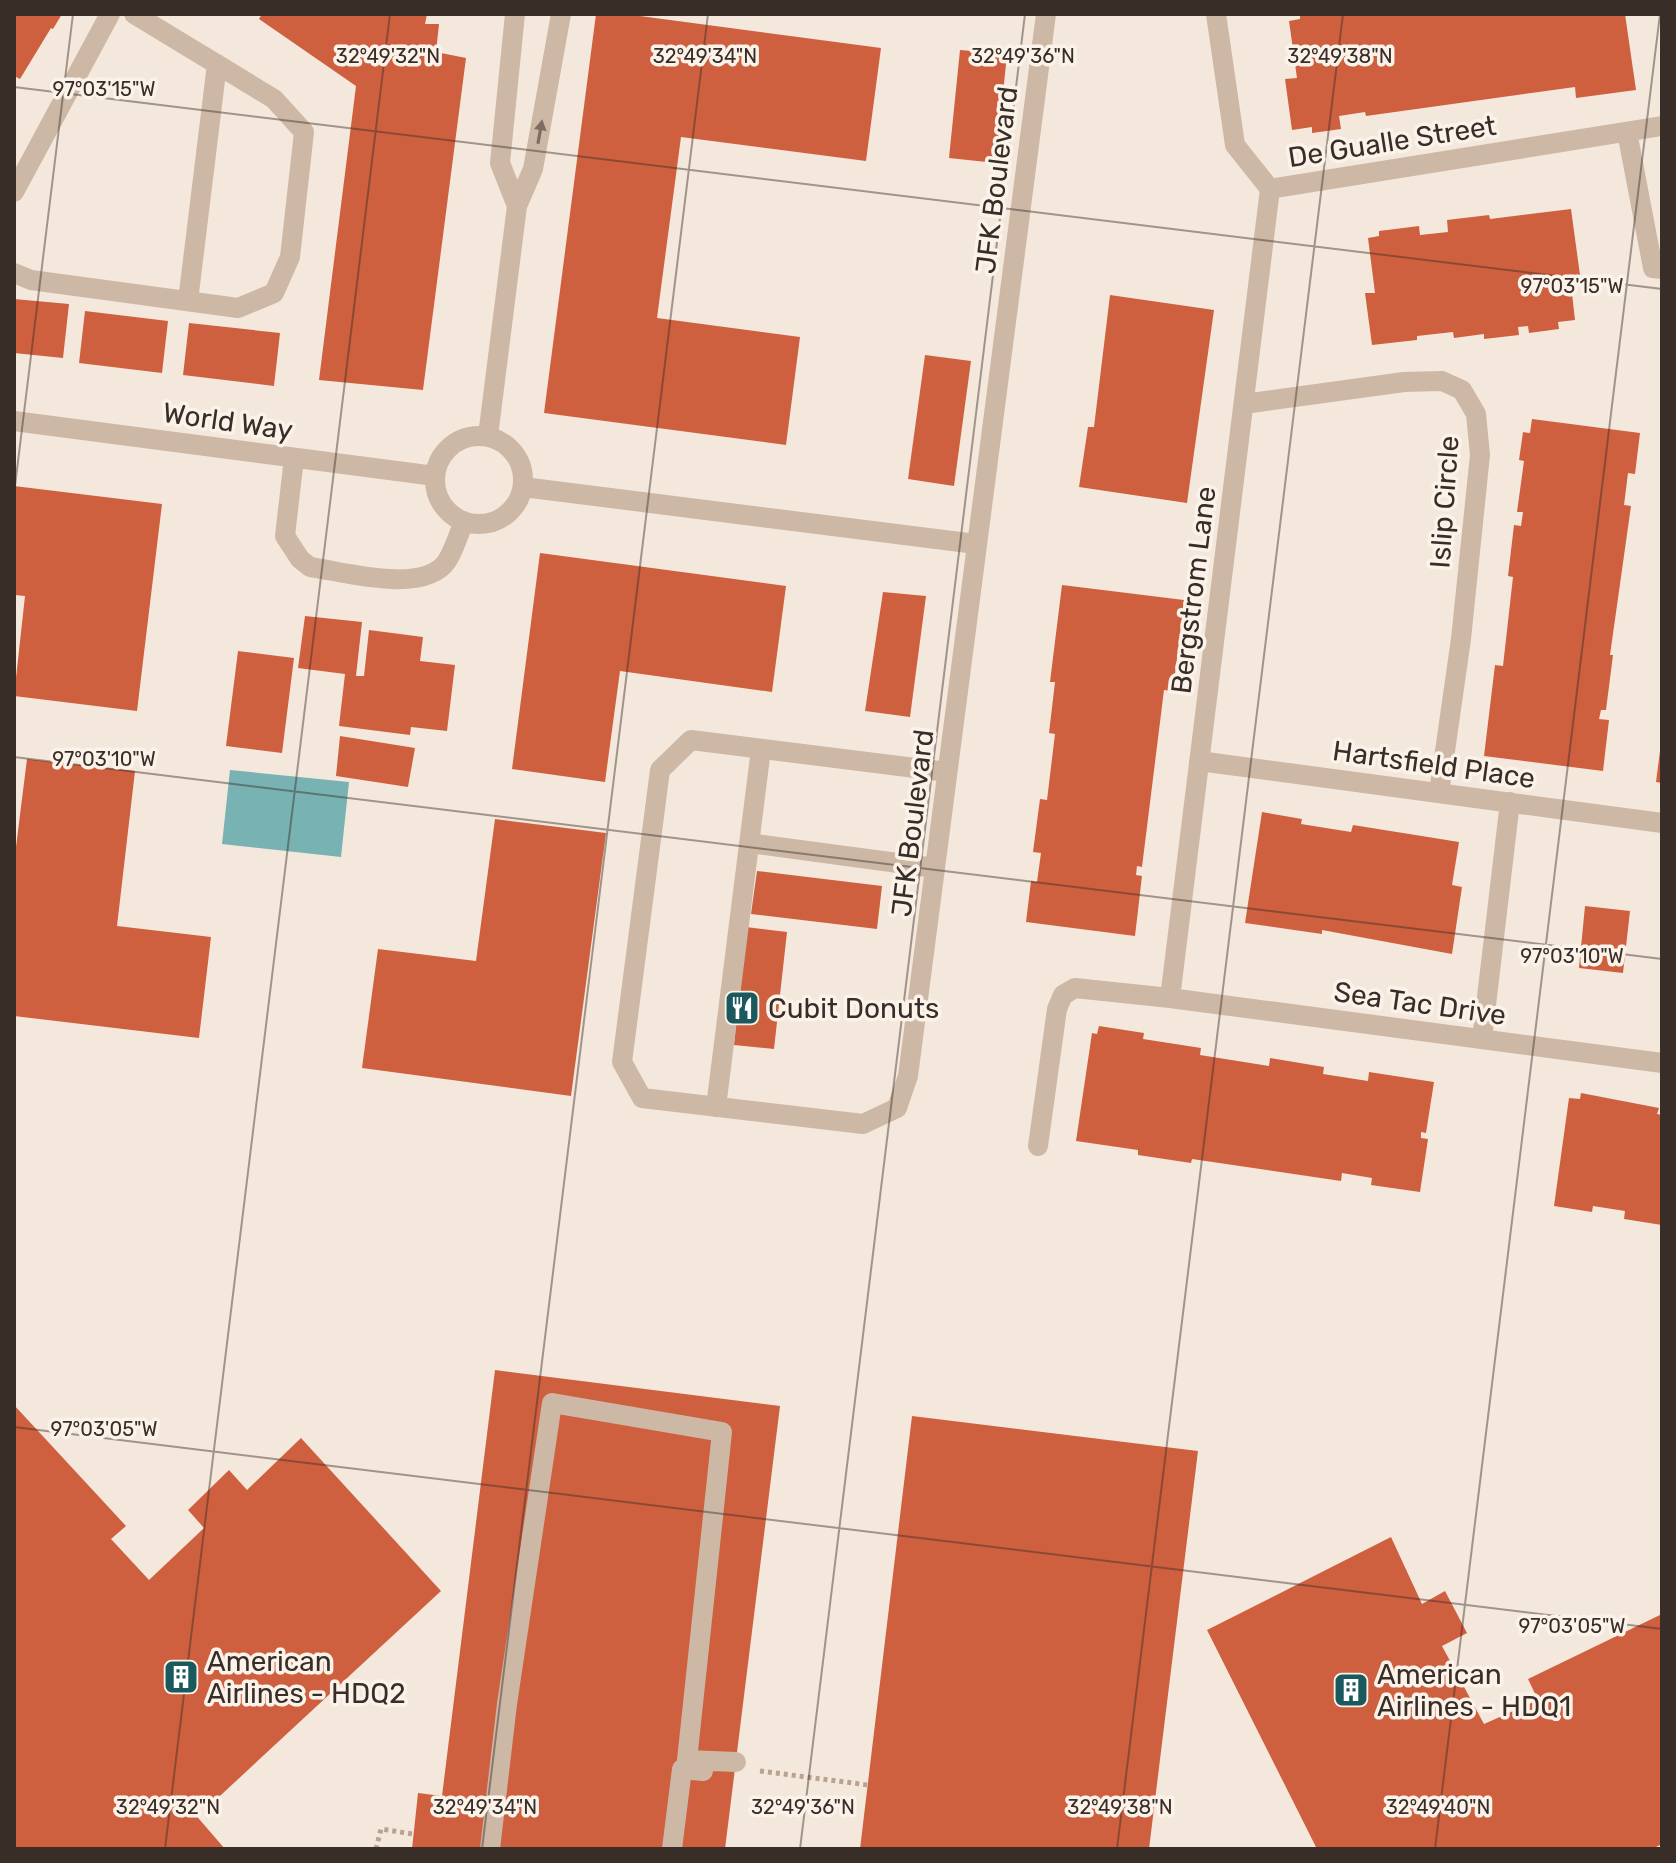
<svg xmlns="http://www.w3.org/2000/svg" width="1676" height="1863" font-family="Rubik,sans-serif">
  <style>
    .water { fill: #78b2b3 }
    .building { fill: #cf603f }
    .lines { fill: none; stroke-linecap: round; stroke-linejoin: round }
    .path { stroke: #b9a290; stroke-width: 5; stroke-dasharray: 4 4; stroke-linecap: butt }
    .minor { stroke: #cdb8a6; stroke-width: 20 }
    .oneway { fill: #7c6c61 }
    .ticks { fill: none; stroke: #392d28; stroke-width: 2; stroke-opacity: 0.45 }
    .labels { text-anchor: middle; stroke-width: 7; stroke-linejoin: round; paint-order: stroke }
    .street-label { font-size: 28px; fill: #392d28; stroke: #fbf2e9 }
    .poi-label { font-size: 28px; fill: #392d28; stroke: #fbf2e9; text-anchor: start }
    .ticks-label { font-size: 20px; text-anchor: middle; fill: #392d28; stroke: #fbf2e9; stroke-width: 7; stroke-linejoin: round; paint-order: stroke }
  </style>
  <rect width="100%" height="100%" fill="#f4e8dc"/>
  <!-- water -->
  <path class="water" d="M230,770L349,782L341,857L222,844Z"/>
  <!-- building -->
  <path class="building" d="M14,14H62L53,29L51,28L20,79L14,76Z
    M262,14H427L425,24H439L436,52L466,58L423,390L319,380L356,86L259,19Z
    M596,14H625L881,48L866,161L681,137L657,318L800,337L786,445L544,413Z
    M1300,14H1625L1636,90L1576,98L1575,87L1366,116L1365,112L1339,116L1341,129L1312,133V127L1292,130L1285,79L1297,78L1289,21L1300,19Z
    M960,50L1007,54L996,163L949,158Z
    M1571,209L1580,275L1570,276L1575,320L1558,322L1559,329L1529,333L1528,326L1518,327L1519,335L1484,339V334L1454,338L1453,332L1417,336V340L1372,345L1365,293H1375L1368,238L1379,236V231L1419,226L1420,235L1448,232L1447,220L1489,215L1490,219Z
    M1110,295L1214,310L1187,503L1079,487L1088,427H1094Z
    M14,299L69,304L63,358L14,353Z
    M85,311L168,321L162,373L79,363Z
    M189,323L280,333L274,386L183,375Z
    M925,355L971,361L954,486L908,479Z
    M1532,419L1640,433L1635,474L1628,473L1624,505L1631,506L1610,655H1613L1606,710H1601L1599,719L1609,720L1603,771L1484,756L1495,665L1503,666L1513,577L1508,576L1514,525L1521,526L1523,512H1517L1524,461L1519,460L1523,432L1530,433Z
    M14,486L162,504L137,711L14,696L25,596L14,595Z
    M540,553L786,586L772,692L620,671L605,782L512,769Z
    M1062,585L1184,600L1173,691L1164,690L1142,867L1137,866L1136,875L1142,876L1135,936L1026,922L1031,881L1037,882L1041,853L1033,852L1040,799L1047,800L1055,734L1049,733L1055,682H1050Z
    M883,592L926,596L910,717L865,711Z
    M305,616L362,622L356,676H364L369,630L423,637L420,661L455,665L447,731L411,727L410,735L339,726L345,674L298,668Z
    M238,651L294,658L282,753L226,746Z
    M340,736L415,748L408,787L336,776Z
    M1660,751H1662V783L1656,782Z
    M27,759L135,771L117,926L211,937L199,1038L14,1016V863Z
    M1262,812L1302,819L1301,824L1351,832L1353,825L1459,842L1452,885L1462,887L1452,954L1322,930V934L1245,923Z
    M495,819L606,833L571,1096L362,1068L378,949L476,961Z
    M757,871L882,886L877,929L751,914Z
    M1585,906L1630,911L1623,973L1579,968Z
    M746,927L787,932L774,1049L734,1045Z
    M1099,1026L1144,1033L1143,1039L1201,1048L1200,1055L1269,1066L1270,1058L1324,1067L1323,1074L1368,1081L1369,1072L1434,1082L1426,1133L1421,1132V1138L1428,1139L1420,1192L1371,1185L1372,1178L1342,1173L1341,1181L1192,1159L1191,1163L1138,1155V1150L1076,1141L1092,1033L1097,1034Z
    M1581,1093L1659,1108L1657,1114L1662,1115V1225L1624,1219L1625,1211L1593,1206L1592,1212L1554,1206L1569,1098L1580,1099Z
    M495,1370L780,1406L725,1849H412L418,1793L442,1796Z
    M14,1405L126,1526L111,1539L149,1580L204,1528L188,1510L229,1470L247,1490L301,1438L441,1591L208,1807L197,1795L187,1805L225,1849H14Z
    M912,1416L1198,1451L1149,1849H860Z
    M1391,1537L1422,1604L1445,1591L1467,1633L1442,1646L1484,1724L1538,1700L1528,1679L1662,1614V1844L1652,1849H1317L1207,1630Z"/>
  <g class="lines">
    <!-- path -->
    <path class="path" d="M760,1771L868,1785
      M376,1849L381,1829L413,1834"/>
    <!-- minor -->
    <path class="minor" d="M515,14L500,163L517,206
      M1216,14L1235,145L1270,189
      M1627,132L1653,268L1662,269
      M1270,189L1662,126
      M14,192L110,14
      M14,273L31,280L238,308L274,293L290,257L304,132L274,99L134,14
      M188,301L217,64
      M1244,404L1404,382L1442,381L1462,390L1476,414L1480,455L1461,639L1439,793
      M14,421L435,476
      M488,436L517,206L533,169L561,14
      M435 480a44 44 0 1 1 88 0a44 44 0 1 1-88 0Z
      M294,458L285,536L300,559L310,567C345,572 424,595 447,561C454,550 459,534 464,521
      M523,487L976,544
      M1199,761L1662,823
      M947,772L691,740L660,770L622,1062L642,1098L863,1124L897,1108L908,1076L1046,14
      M749,843L935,868
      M1170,998L1270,189
      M1482,1039L1510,802
      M716,1107L761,749
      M1038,1146L1057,1009L1063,995L1075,988L1170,998L1662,1063
      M490,1849L507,1704L552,1403L722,1432L687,1760L736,1762
      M672,1849L682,1769L703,1771"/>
  </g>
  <!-- one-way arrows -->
  <defs><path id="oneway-solid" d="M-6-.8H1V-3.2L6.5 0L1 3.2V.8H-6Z" transform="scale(2)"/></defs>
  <use class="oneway" href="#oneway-solid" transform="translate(540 132) rotate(-80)"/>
  <!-- ticks -->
  <path class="ticks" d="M14,87L1662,289M14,494L73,14M14,757L1662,959M14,1427L1662,1629M165,1849L390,14M482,1849L708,14M800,1849L1025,14M1117,1849L1343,14M1435,1849L1660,14"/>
  <!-- icons -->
  <defs>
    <symbol id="restaurant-square" viewBox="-11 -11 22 22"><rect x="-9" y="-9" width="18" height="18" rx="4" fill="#1a5a5e" stroke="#fbf2e9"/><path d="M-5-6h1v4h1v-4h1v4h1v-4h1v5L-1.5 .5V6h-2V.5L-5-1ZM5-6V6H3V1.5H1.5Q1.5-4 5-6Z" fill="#fff"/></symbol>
    <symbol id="building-square" viewBox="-11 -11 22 22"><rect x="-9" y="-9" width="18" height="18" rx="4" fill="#1a5a5e" stroke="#fbf2e9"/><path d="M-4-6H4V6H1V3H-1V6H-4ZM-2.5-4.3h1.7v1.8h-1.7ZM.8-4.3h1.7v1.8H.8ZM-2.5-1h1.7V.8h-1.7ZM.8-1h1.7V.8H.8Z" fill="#fff"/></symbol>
  </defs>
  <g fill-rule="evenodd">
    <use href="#restaurant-square" x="722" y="988" width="40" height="40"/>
    <use href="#building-square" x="161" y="1657" width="40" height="40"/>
    <use href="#building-square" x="1331" y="1670" width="40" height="40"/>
  </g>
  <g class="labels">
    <!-- street labels -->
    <g class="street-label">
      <text transform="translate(1392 141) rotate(-9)" y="10">De Gualle Street</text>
      <text transform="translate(996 180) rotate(-83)" y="10">JFK Boulevard</text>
      <text transform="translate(228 421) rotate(8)" y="10">World Way</text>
      <text transform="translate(1444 502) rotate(-86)" y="10">Islip Circle</text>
      <text transform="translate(1193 590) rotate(-83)" y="10">Bergstrom Lane</text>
      <text transform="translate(1434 764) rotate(8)" y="10">Hartsfield Place</text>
      <text transform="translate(912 823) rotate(-83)" y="10">JFK Boulevard</text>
      <text transform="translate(1420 1003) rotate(8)" y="10">Sea Tac Drive</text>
    </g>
    <!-- poi labels -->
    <g class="poi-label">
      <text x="768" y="1018">Cubit Donuts</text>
      <text x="207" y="1671">American<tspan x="207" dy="32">Airlines - HDQ2</tspan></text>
      <text x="1377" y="1684">American<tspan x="1377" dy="32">Airlines - HDQ1</tspan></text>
    </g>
  </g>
  <g class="ticks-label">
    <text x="388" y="63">32°49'32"N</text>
    <text x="705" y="63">32°49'34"N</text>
    <text x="1023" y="63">32°49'36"N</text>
    <text x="1340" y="63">32°49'38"N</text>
    <text x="104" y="96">97°03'15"W</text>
    <text x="1572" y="293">97°03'15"W</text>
    <text x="104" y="766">97°03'10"W</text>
    <text x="1572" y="963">97°03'10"W</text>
    <text x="104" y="1436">97°03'05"W</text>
    <text x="1572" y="1633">97°03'05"W</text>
    <text x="168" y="1814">32°49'32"N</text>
    <text x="485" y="1814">32°49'34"N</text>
    <text x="803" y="1814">32°49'36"N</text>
    <text x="1120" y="1814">32°49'38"N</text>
    <text x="1438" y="1814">32°49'40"N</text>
  </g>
  <!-- border -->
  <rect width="1676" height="1863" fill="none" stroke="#392d28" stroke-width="32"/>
</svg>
